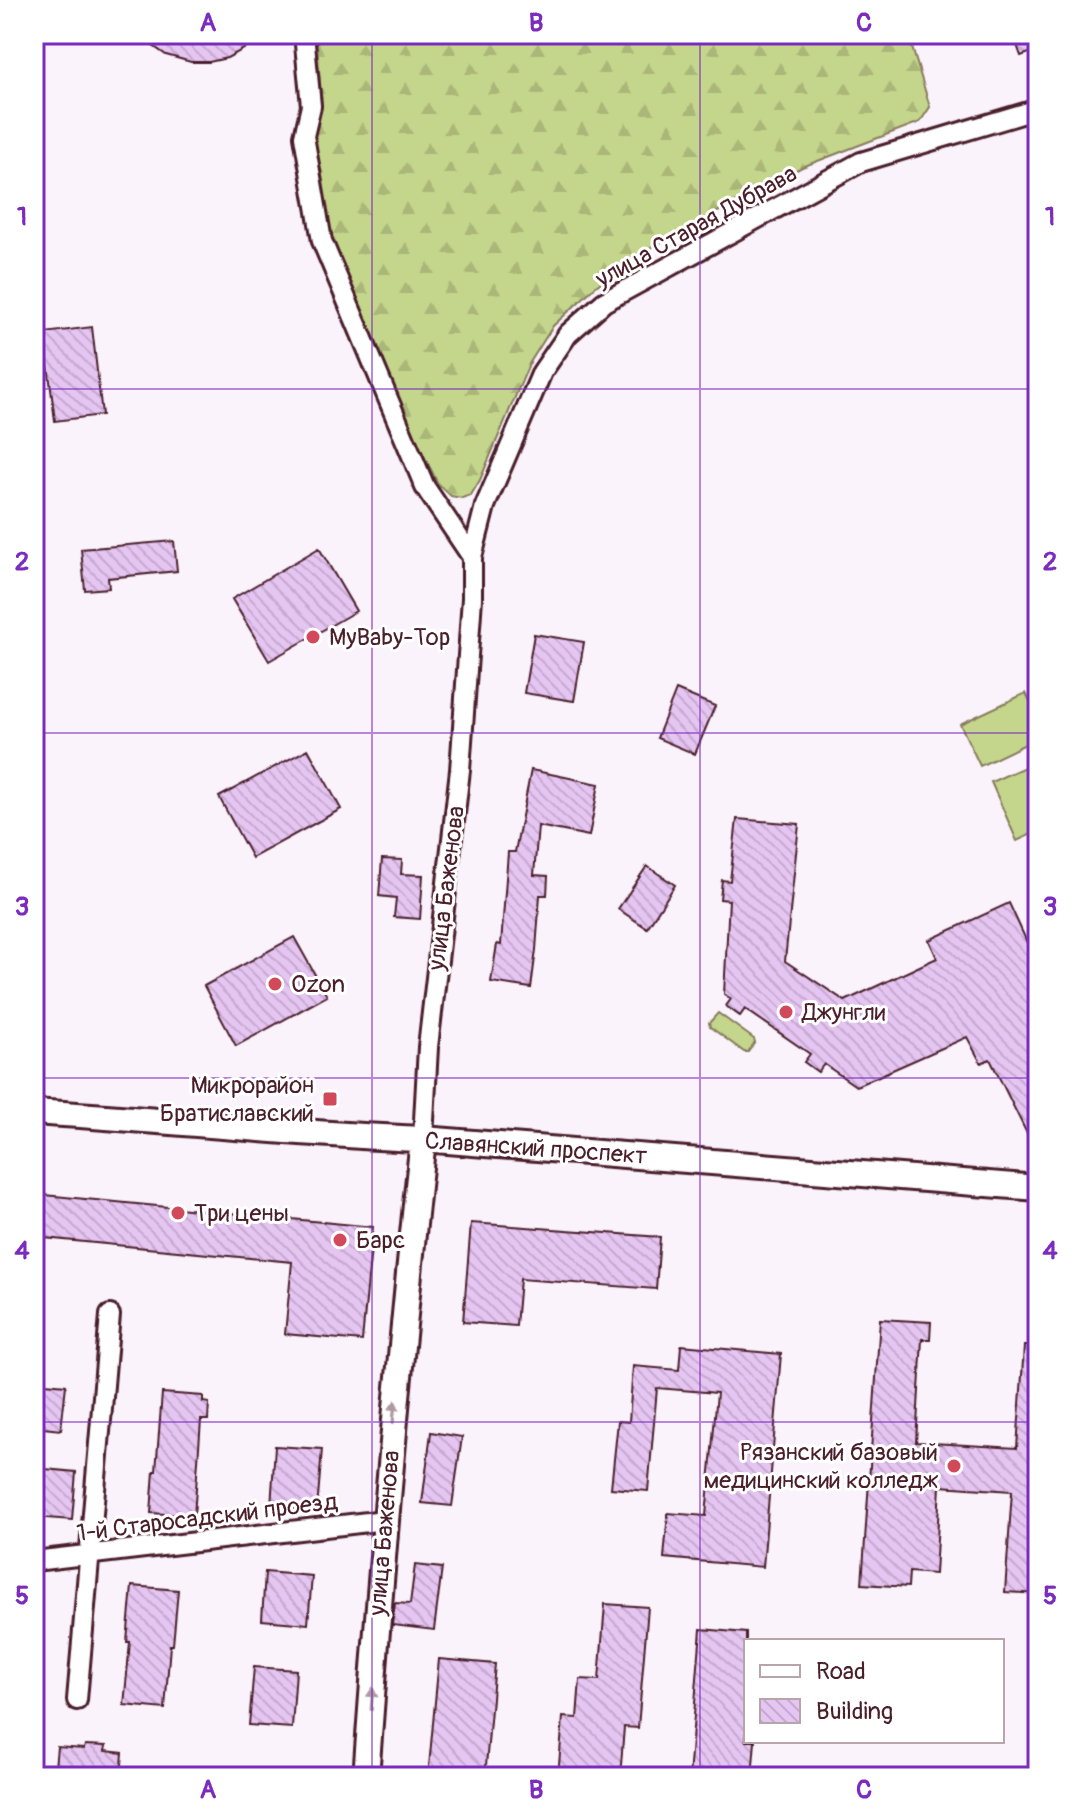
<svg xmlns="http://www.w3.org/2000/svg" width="1072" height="1811" font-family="Pangolin,sans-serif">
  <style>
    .grass { fill: url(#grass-tufts); stroke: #877a5b; stroke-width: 2 }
    .forest { fill: url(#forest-firs); stroke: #877a5b; stroke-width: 2 }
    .park { fill: #c4d68b; stroke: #877a5b; stroke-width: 2 }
    .building { fill: url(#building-back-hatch); stroke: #4a1f2b; stroke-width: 2 }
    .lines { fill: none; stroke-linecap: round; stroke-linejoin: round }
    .street-casing { stroke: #4a1f2b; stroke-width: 24 }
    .secondary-casing { stroke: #4a1f2b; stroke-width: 30 }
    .street { stroke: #fff; stroke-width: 18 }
    .secondary { stroke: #fff; stroke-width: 24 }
    .oneway { fill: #ae9aa0 }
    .grid { fill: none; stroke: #7b2cbf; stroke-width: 2; stroke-opacity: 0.55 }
    .poi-dot { fill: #d1495b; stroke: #fff; stroke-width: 3 }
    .labels { text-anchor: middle; stroke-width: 6; stroke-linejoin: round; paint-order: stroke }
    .street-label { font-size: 24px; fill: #4a1f2b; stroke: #fff }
    .poi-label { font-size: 24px; fill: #4a1f2b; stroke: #fff; text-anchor: start }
    .neatline { fill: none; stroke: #7b2cbf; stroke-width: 3 }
    .grid-label { font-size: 26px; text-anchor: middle; font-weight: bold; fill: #7b2cbf }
  </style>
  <defs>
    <pattern id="grass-tufts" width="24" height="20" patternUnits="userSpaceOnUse" patternTransform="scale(2)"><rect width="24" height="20" fill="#c4d68b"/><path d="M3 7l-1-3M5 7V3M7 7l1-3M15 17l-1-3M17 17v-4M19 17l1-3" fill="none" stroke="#aab778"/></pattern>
    <pattern id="forest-firs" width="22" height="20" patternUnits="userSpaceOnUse" patternTransform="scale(2)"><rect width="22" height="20" fill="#c4d68b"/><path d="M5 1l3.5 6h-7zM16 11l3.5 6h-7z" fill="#aab778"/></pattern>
    <pattern id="building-back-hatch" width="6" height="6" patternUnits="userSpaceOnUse" patternTransform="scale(2)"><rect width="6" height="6" fill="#e5c5f2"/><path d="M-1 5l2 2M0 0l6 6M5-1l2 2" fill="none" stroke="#c6a9d0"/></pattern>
  </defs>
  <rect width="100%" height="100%" fill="#faf3fc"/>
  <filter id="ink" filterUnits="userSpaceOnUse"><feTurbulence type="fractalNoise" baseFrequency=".0125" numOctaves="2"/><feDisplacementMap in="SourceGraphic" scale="16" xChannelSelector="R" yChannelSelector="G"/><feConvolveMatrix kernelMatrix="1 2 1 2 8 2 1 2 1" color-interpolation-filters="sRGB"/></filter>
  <g filter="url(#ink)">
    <!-- grass -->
    <path class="grass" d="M718,1013L754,1039L755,1042L748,1052H744L710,1027L709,1023Z"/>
    <!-- forest -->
    <path class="forest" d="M316,34H908L930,107L920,122L802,167L635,256L596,286L553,326L529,364L480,480L471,495L462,498L451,496L438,484L406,420L332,240L314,135L322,106Z"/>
    <!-- park -->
    <path class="park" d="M1026,693L1038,717V738L980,766L960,724Z
      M1038,761V831L1017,841L991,782Z"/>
    <!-- building -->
    <path class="building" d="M136,34H261L244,49L227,58L209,62H191L166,55Z
      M1013,34H1038V50L1021,56Z
      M92,327L102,415L55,421L44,333Z
      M174,541L177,571L108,578L109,588L85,590L81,549Z
      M319,548L356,611L269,661L232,599Z
      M534,634L584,642L574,701L524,693Z
      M676,690L715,706L695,754L657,738Z
      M308,749L341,809L252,858L219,797Z
      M531,770L599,784L589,836L538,826L534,875L548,876L547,895H540L536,950L531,988L491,982L497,944L501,945L508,852H515Z
      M737,819L799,824L785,961L845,1001L937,958L929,940L1009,903L1038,966V1156L990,1059L981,1063L967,1037L856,1086L824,1064L818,1072L804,1062L810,1054L745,1009L740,1016L726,1006L731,999L724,994L729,900L720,899L722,880L730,881Z
      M382,859L402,860L401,874L423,875L420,919L394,917L396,898L379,896Z
      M647,866L675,885L647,928L618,909Z
      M294,937L327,996L236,1046L204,986Z
      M34,1194L373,1227L362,1341L285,1334L292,1262L34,1237Z
      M471,1223L660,1237L656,1289L520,1279L516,1326L463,1322Z
      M880,1319L931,1322L930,1339H922L916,1442L1017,1448L1024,1346H1038V1594L1005,1592L1012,1491L940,1486L935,1574L909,1572L908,1587L862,1584Z
      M681,1345L781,1354L763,1567L664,1558L668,1513L706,1516L717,1393L657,1388L648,1491L611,1488L618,1421L629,1422L633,1366L679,1370Z
      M34,1382L66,1385L61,1430L34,1427Z
      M162,1393L203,1396V1402L209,1403L208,1420H201L194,1516L151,1513L154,1471H156Z
      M431,1432L462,1437L452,1506L422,1503Z
      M275,1446L322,1449L317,1510L271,1507Z
      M34,1468L76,1472L72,1520L34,1517Z
      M415,1565L442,1568L434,1630L392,1625L395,1603L410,1604Z
      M265,1572L312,1576L308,1624L262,1620Z
      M132,1586L178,1590L173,1645H170L165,1709L124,1705L130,1642H127Z
      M605,1604L648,1607L638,1728L624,1727L620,1777H558L563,1717L577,1718L580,1679L599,1680Z
      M701,1629L746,1633V1741H755L752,1777H689Z
      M439,1659L495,1664L485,1777H428Z
      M254,1667L296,1670L292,1728L249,1725Z
      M85,1745L106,1746L105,1751L123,1753L121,1777H54L57,1747L84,1749Z"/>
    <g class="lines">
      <defs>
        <path id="street" d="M304,34L311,106L304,136L322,241L425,487L472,557V598L460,770L428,1047L423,1139
          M472,557L485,506L542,372L568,334L604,302L861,162L1038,109
          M34,1561L385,1520
          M77,1700L110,1315"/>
        <path id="secondary" d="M34,1112C164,1120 293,1134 423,1139L1038,1188
          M366,1777C381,1564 400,1351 423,1139"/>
      </defs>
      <!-- street casing -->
      <use href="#street" class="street-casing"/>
      <!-- secondary casing -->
      <use href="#secondary" class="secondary-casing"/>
      <!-- street -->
      <use href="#street" class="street"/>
      <!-- secondary -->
      <use href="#secondary" class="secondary"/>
    </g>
    <!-- one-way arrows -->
    <defs><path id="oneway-solid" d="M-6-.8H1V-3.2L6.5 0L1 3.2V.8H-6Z" transform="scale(2)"/></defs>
    <g class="oneway">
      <use href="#oneway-solid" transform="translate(394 1412) rotate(-85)"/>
      <use href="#oneway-solid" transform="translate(372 1699) rotate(-86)"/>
    </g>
  </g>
  <!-- grid -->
  <path class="grid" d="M372,34V1777M700,34V1777M34,389H1038M34,733H1038M34,1078H1038M34,1422H1038"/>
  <!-- markers -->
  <g class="poi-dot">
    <circle cx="313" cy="637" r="8"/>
    <circle cx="275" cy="984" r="8"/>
    <circle cx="786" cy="1012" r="8"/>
    <rect x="322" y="1091" width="16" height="16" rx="4"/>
    <circle cx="178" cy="1213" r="8"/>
    <circle cx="340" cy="1240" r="8"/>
    <circle cx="954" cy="1466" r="8"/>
  </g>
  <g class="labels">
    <!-- street labels -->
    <g class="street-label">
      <text transform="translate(696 226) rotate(-29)" y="8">улица Старая Дубрава</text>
      <text transform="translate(446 888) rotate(-83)" y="8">улица Баженова</text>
      <text transform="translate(536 1148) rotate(4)" y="8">Славянский проспект</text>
      <text transform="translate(207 1517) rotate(-7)" y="8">1-й Старосадский проезд</text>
      <text transform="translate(384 1533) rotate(-85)" y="8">улица Баженова</text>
    </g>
    <!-- poi labels -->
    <g class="poi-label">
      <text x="329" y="645">MyBaby-Top</text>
      <text x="291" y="992">Ozon</text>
      <text x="802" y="1020">Джунгли</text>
      <text x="314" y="1093" text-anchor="end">Микрорайон<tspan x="314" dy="28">Братиславский</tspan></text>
      <text x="194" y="1221">Три цены</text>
      <text x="356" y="1248">Барс</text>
      <text x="938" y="1460" text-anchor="end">Рязанский базовый<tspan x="938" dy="28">медицинский колледж</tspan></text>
    </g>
  </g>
  <!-- margin -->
  <rect width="1072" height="1811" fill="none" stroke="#fff" stroke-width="88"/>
  <!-- legend -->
  <rect x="744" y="1639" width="260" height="104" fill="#ffffff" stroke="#b7a5aa" stroke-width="2"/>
  <rect x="760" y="1665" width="40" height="12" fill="#ffffff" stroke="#b7a5aa" stroke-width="2"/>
  <text x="816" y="1679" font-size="24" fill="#4a1f2b">Road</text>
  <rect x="760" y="1699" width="40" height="24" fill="url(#building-back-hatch)" stroke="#b7a5aa" stroke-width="2"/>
  <text x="816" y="1719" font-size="24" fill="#4a1f2b">Building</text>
  <rect x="44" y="44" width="984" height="1723" class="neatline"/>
  <g class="grid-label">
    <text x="208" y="31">A</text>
    <text x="536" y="31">B</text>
    <text x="864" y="31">C</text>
    <text x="22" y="225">1</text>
    <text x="1050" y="225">1</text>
    <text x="22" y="570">2</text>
    <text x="1050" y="570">2</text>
    <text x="22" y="915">3</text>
    <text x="1050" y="915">3</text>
    <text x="22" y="1259">4</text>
    <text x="1050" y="1259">4</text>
    <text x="22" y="1604">5</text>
    <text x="1050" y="1604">5</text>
    <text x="208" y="1798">A</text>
    <text x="536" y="1798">B</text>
    <text x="864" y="1798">C</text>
  </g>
</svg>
